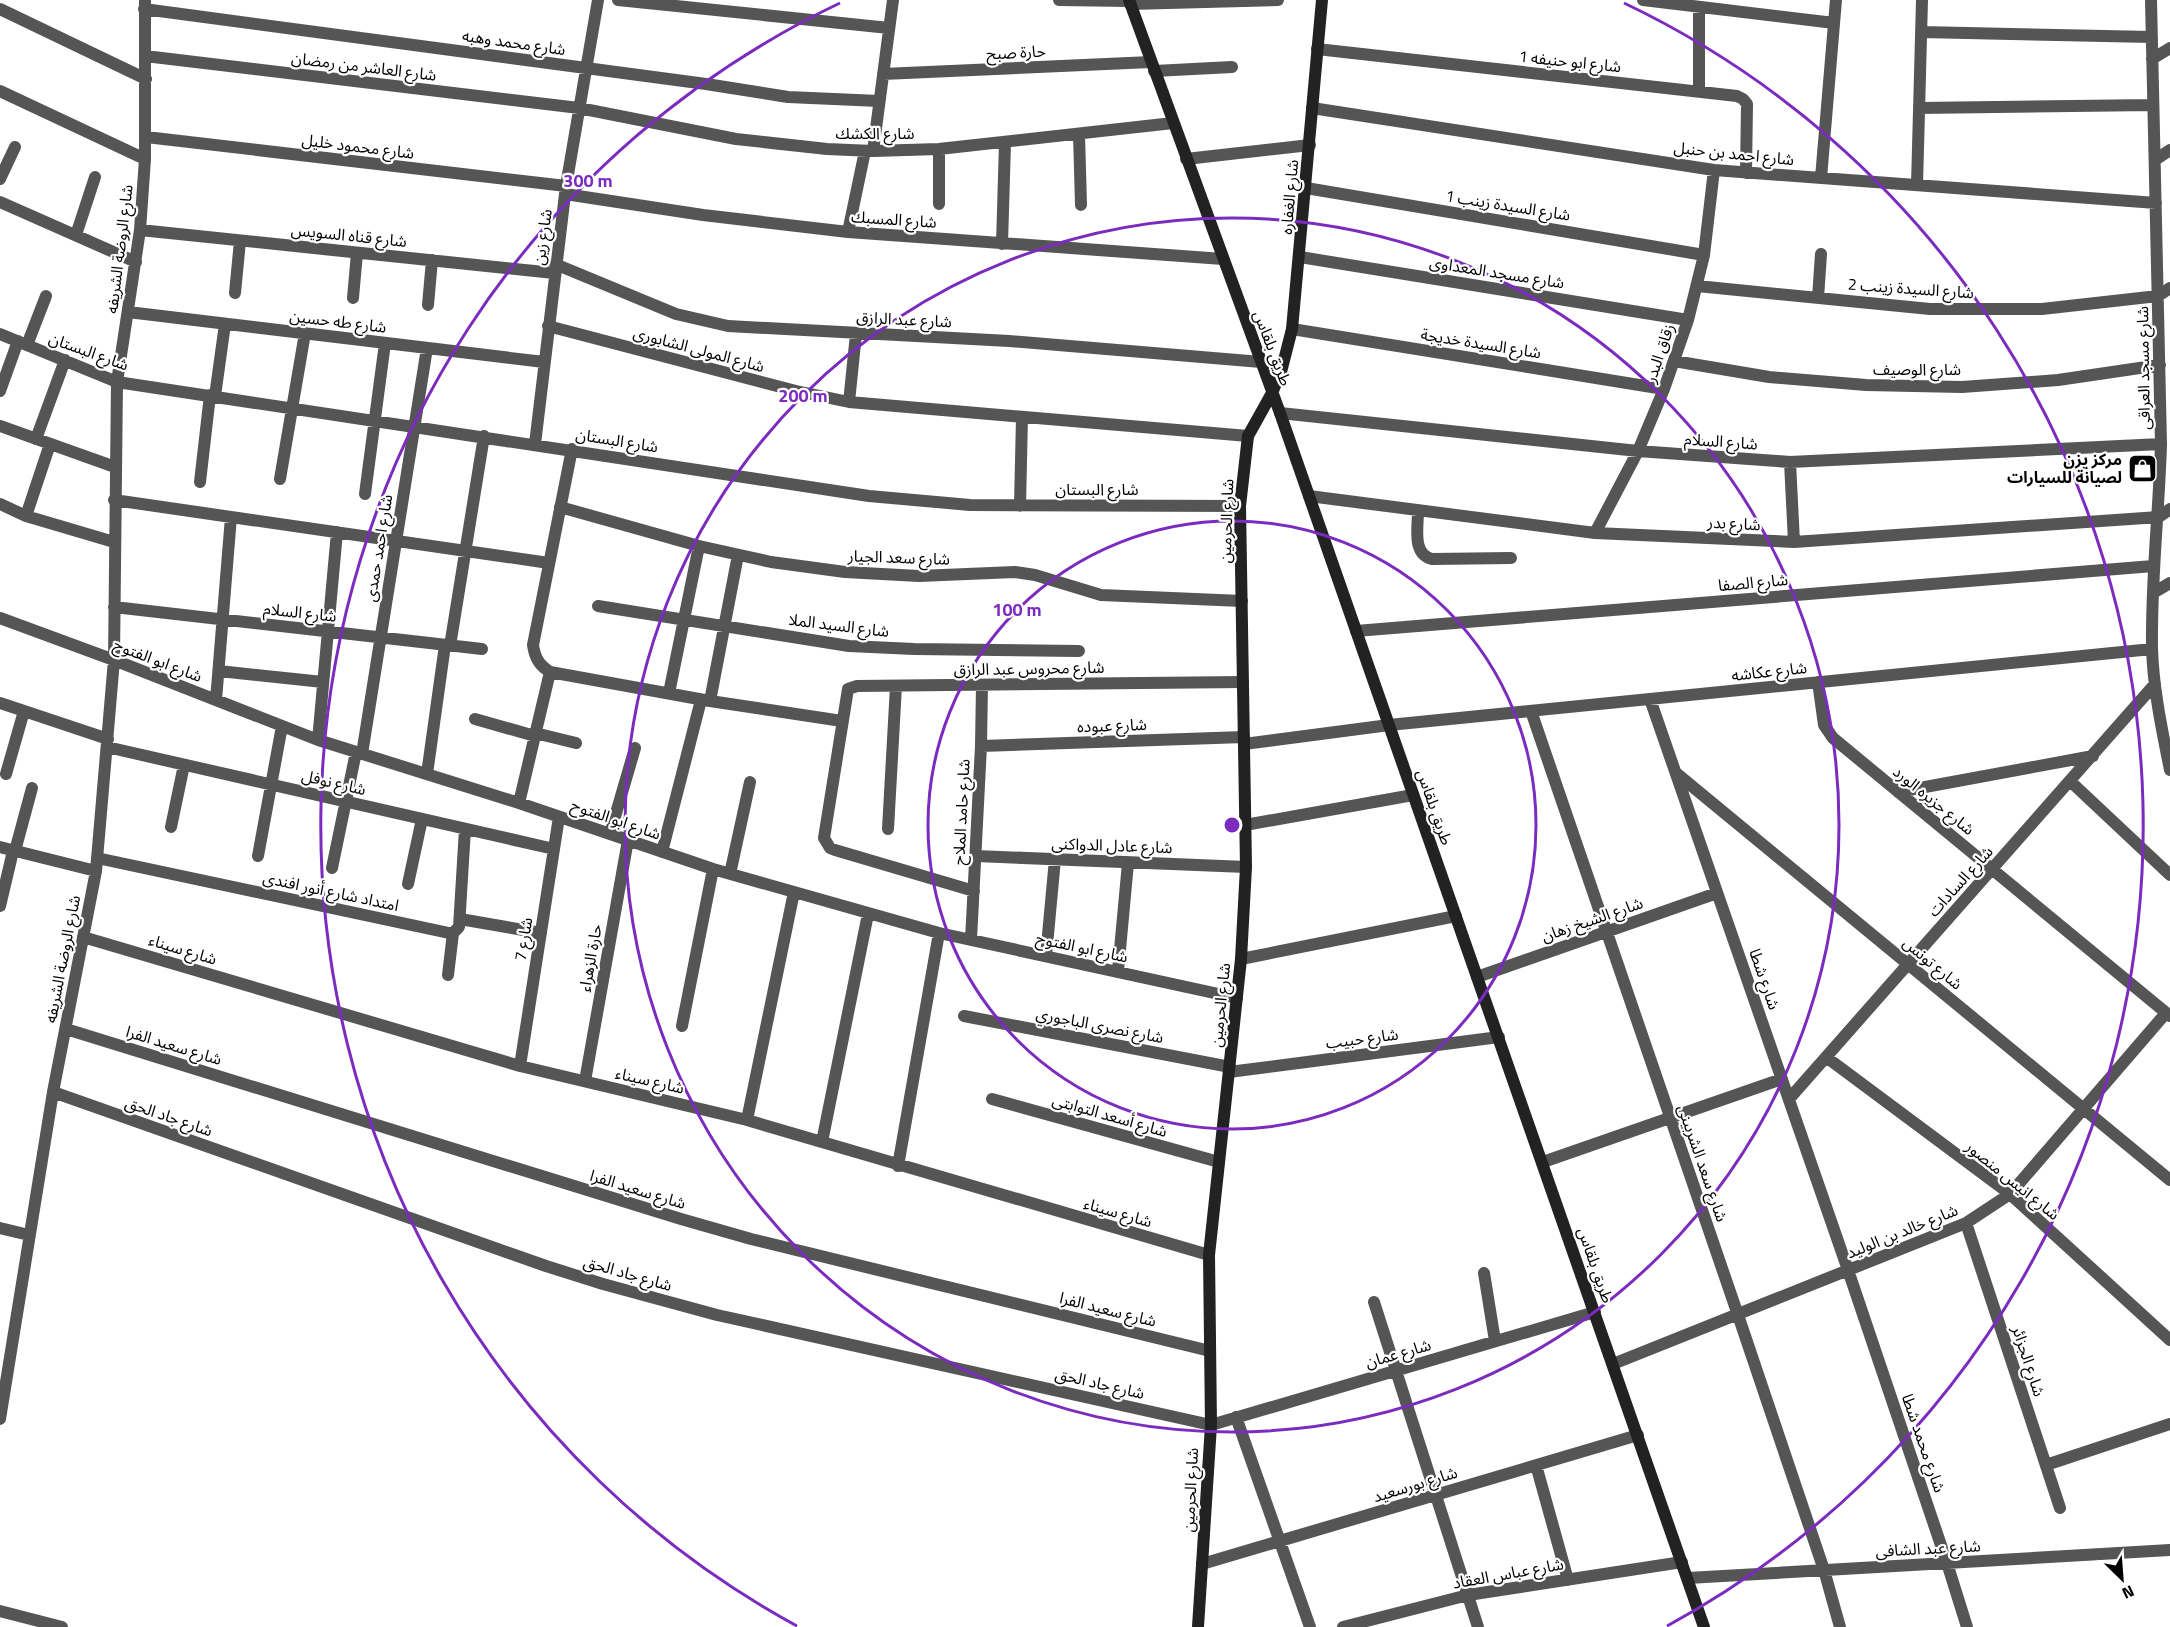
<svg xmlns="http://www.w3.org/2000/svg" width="2170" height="1627" font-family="'Titillium Web','Noto Sans Arabic',sans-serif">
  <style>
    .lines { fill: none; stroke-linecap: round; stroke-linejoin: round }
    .street { stroke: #555; stroke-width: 12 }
    .secondary { stroke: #222; stroke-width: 12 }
    .ring { fill: none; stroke: #7b2cbf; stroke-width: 3 }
    .labels { text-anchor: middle; stroke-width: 4.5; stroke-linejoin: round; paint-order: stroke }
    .street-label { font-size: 16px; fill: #000; stroke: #fff }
    .poi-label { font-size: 16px; font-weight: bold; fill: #000; stroke: #fff; text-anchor: end }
    .centre { fill: #7b2cbf; stroke: #fff; stroke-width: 3 }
    .ring-label { font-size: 18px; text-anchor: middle; font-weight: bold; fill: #7b2cbf; stroke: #fff; stroke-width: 4.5; stroke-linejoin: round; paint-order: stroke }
  </style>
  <rect width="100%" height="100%" fill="#fff"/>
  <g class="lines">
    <!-- street -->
    <path class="street" d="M618,0L889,28
      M1059,0L1129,1
      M1643,0L1834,23
      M2151,0L2161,444C2159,512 2151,579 2152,647C2153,688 2162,730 2170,770
      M1130,4L1278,0
      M0,9L146,79
      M144,9L706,84L788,97L879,101
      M1921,32L2152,37
      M1317,49L1737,96L1743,99L1747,104L1746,173
      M145,56L579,108L736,139L827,149L873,151L939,149L1173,123
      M2152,59L2170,48
      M1154,71L1232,67
      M883,74L1151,62
      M0,91L145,159
      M1699,92V7
      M1312,108L1714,170L2156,203
      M1919,108L2153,105
      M1079,134L1081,205
      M146,137L566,186
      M873,151L893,0
      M1186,159L1310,145
      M2155,160L2170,150
      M1821,178L1836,0
      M0,179L15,147
      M1917,185L1922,0
      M1306,188L1704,255
      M565,194L703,215L848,232L1223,259
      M0,202L136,262
      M939,204V149
      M140,230L554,273
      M848,232L865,151
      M76,235L95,177
      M1002,244L1005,143
      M1300,257L1688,320
      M555,264L676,314L728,326L1009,341L1261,362
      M1697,286L1930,309H2042L2158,296L2170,288
      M235,293L240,241
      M353,298L357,253
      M1818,298L1821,254
      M428,305L432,260
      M128,312L544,362
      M548,326L796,391L849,402L1248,436
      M1292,329L1664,389
      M0,334L117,382L869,496L970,505L1240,506
      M27,345L46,296
      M1674,361L1769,377L1866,385L1962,387L2058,380L2160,365
      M0,391L18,341
      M215,396L225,324
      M849,402L856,334
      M1280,413L1638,451L1790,462L2161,444
      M0,426L115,467
      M36,439L65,360
      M535,444L566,186L598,0
      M572,449L533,645C535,658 539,665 550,672L710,701L842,721
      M1790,462L1794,542
      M280,479L305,333
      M200,482L210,395
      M365,494L385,343
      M1309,496L1595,533L1794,542L2159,517L2170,509
      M114,500L549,563
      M0,504L26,516L114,542
      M1020,506L1022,417
      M560,507L699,546L771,562L845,572L919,576L1015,572L1035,575L1101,595L1242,601
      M1418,511C1418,528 1412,554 1432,559L1511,558
      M26,516L50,444
      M1595,533L1638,451L1664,389L1688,320L1704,255L1714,170
      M2153,593L2170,583
      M598,606L849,646L914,649L1079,651
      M114,607L482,649
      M0,618L114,660L318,740L519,803L713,869L939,933L1237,998
      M1356,631L2153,566
      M450,646L484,436
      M219,671L323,682
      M1818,682L1824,725L1833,738L2170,1016
      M669,693L699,546
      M1650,699L1848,1270L1947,1563L1967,1627
      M216,700L231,517
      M710,701L738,555
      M0,703L108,739
      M1531,711L1738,1315L1824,1570L1840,1627
      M475,719L535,736
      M535,733L576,743
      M318,740L337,532
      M1244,744L1389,725L2152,649
      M981,746L1244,737
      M107,747L554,849
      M362,754L427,348
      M1676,773L2170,1180
      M6,774L24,711
      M427,774L445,645
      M2070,781L2170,875
      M1898,792L2093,756
      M519,803L550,672
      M1245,825L1413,795
      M171,827L184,765
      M888,829L896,686
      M610,834L635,748
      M0,847L96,871
      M15,851L32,788
      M662,852L701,700
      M258,856L282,726
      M976,856L1246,867
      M97,858L449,933H453L459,927L465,829
      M332,868L356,752
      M730,874L750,782
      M408,884L422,819
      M974,891L835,850L830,848L824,838L848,689L857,686L1243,682
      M0,906L13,851
      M460,919L541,933
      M83,937L520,1066L747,1120L1209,1255
      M971,940L981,746L982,685
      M1046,956L1055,859
      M1241,959L1456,916
      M1118,971L1128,863
      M448,975L453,933
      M1477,977L1717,893
      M964,1016L1230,1067
      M682,1026L713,869
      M66,1029L681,1219L751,1239L1210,1351
      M1826,1057L2010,1194L2170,1340
      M520,1066L559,817
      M1229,1072L1499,1037
      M585,1081L628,840
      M53,1092L546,1266L603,1284L717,1315L1211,1425L1595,1312
      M992,1099L1219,1162
      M1789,1099L2155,684
      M747,1120L794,892
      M822,1142L868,914
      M1543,1162L1782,1079
      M898,1166L939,933
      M1966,1223L2060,1508
      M0,1228L29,1235
      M1484,1273L1495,1341
      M1374,1302L1478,1627
      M1613,1364L1966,1223L2010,1194L2166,1013
      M1236,1417L1310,1627
      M0,1419L53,1092L96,871L114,660L117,382L140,230L145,159V0
      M1536,1465L1568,1580
      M2046,1465L2170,1424
      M1202,1564L1638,1435
      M1688,1578L2170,1550
      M0,1611L62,1627
      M1343,1627L1468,1595L1682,1562"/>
    <!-- secondary -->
    <path class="secondary" d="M1129,0L1280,413L1704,1627
      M1198,1627L1211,1425L1209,1255L1241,959L1246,867L1240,506L1248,436L1272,393L1281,372L1292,329L1322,0"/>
  </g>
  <!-- distance rings -->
  <g class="ring">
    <circle cx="1232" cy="825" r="304"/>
    <circle cx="1232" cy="825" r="607"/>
    <path d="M797 1626A911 911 0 0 1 840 3M1624 3A911 911 0 0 1 1667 1626"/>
  </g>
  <!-- icons -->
  <defs>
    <symbol id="shop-square" viewBox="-11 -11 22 22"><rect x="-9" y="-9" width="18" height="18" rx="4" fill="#000" stroke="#fff"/><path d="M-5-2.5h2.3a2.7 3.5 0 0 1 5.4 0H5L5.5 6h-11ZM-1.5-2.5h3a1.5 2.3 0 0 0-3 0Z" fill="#fff"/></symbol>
  </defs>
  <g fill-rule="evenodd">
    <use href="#shop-square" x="2126" y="452" width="33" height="33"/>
  </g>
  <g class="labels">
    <!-- street labels -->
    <g class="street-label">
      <text transform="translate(514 42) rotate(8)" y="6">شارع محمد وهبه</text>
      <text transform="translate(1016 52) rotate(-3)" y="6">حارة صبح</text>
      <text transform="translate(1570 61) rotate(6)" y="6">شارع ابو حنيفه 1</text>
      <text transform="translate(364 66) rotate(7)" y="6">شارع العاشر من رمضان</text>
      <text x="875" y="139">شارع الكشك</text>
      <text transform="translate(358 146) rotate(7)" y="6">شارع محمود خليل</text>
      <text transform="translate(1734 153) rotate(6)" y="6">شارع احمد بن حنبل</text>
      <text transform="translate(1289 197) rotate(-85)" y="6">شارع الغفاره</text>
      <text transform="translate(1508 205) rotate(9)" y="6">شارع السيدة زينب 1</text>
      <text transform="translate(894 219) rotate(4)" y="6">شارع المسبك</text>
      <text transform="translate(349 235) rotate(6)" y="6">شارع قناه السويس</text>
      <text transform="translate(542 237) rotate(-82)" y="6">شارع زين</text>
      <text transform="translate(119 249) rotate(-83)" y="6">شارع الروضة الشريفه</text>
      <text transform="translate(1497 272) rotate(9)" y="6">شارع مسجد المعداوى</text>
      <text transform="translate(1911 288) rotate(4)" y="6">شارع السيدة زينب 2</text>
      <text transform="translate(904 319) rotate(3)" y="6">شارع عبد الرازق</text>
      <text transform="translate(338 321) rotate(7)" y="6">شارع طه حسين</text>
      <text transform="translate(1481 343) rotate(9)" y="6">شارع السيدة خديجة</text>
      <text transform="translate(1273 348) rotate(69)" y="6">طريق بلقاس</text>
      <text transform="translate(699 349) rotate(15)" y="6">شارع المولى الشابورى</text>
      <text transform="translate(89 351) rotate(20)" y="6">شارع البستان</text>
      <text transform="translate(1659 353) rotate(-71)" y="6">زقاق البدر</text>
      <text transform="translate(2143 368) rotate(-91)" y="6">شارع مسجد العراقى</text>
      <text x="1917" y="375">شارع الوصيف</text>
      <text transform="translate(617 440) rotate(9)" y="6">شارع البستان</text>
      <text transform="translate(1721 441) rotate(4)" y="6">شارع السلام</text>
      <text x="1097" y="495">شارع البستان</text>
      <text transform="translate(1226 521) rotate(-88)" y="6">شارع الحرمين</text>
      <text transform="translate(1734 523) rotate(3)" y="6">شارع بدر</text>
      <text transform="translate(378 548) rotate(-81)" y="6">شارع احمد حمدى</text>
      <text transform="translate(899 557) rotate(2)" y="6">شارع سعد الجيار</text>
      <text transform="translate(1753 582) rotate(-5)" y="6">شارع الصفا</text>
      <text transform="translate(300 612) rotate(6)" y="6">شارع السلام</text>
      <text transform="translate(839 625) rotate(7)" y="6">شارع السيد الملا</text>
      <text transform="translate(158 660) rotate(21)" y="6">شارع ابو الفتوح</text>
      <text transform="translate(1029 668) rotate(-1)" y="6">شارع محروس عبد الرازق</text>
      <text transform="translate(1769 671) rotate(-6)" y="6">شارع عكاشه</text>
      <text transform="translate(1112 725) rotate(-2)" y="6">شارع عبوده</text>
      <text transform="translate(334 782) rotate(13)" y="6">شارع نوفل</text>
      <text transform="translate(1934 800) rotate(39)" y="6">شارع جزيره الورد</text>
      <text transform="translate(1435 807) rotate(71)" y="6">طريق بلقاس</text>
      <text transform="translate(961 812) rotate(-87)" y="6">شارع حامد الملاح</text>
      <text transform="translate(616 819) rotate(19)" y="6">شارع ابو الفتوح</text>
      <text transform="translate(1112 845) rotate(2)" y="6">شارع عادل الدواكنى</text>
      <text transform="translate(1960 881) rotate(-48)" y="6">شارع السادات</text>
      <text transform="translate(331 891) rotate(12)" y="6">امتداد شارع أنور افندى</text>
      <text transform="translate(1592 919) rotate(-19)" y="6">شارع الشيخ زهان</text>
      <text transform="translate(523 939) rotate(-81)" y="6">شارع 7</text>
      <text transform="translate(1082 947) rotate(12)" y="6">شارع ابو الفتوح</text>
      <text transform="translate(183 949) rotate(17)" y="6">شارع سيناء</text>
      <text transform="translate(590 958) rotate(-80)" y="6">حارة الزهراء</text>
      <text transform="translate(62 959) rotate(-79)" y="6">شارع الروضة الشريفه</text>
      <text transform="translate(1933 963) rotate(40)" y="6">شارع تونس</text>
      <text transform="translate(1765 979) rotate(71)" y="6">شارع شطا</text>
      <text transform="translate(1220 1005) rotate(-84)" y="6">شارع الحرمين</text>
      <text transform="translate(1100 1025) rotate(11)" y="6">شارع نصرى الباجوري</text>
      <text transform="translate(1362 1038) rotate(-7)" y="6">شارع حبيب</text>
      <text transform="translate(174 1045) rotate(17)" y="6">شارع سعيد الفرا</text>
      <text transform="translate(650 1080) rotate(13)" y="6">شارع سيناء</text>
      <text transform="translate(1110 1115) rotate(16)" y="6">شارع أسعد التوابتى</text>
      <text transform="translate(169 1116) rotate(19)" y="6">شارع جاد الحق</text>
      <text transform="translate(1703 1163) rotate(71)" y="6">شارع سعد الشربينى</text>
      <text transform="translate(2013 1180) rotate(39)" y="6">شارع انيس منصور</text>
      <text transform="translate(638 1189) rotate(17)" y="6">شارع سعيد الفرا</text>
      <text transform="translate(1118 1212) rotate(16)" y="6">شارع سيناء</text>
      <text transform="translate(1902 1231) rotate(-22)" y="6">شارع خالد بن الوليد</text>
      <text transform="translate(1596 1265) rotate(71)" y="6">طريق بلقاس</text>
      <text transform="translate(628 1273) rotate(16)" y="6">شارع جاد الحق</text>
      <text transform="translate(1108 1309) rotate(14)" y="6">شارع سعيد الفرا</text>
      <text transform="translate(1398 1353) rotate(-16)" y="6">شارع عمان</text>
      <text transform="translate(2029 1361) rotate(72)" y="6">شارع الجزائر</text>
      <text transform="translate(1100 1383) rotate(13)" y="6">شارع جاد الحق</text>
      <text transform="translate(1924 1443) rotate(71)" y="6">شارع محمد شطا</text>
      <text transform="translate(1415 1484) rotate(-17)" y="6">شارع بورسعيد</text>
      <text transform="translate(1190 1490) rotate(-87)" y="6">شارع الحرمين</text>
      <text transform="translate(1928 1548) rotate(-3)" y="6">شارع عبد الشافى</text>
      <text transform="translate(1508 1573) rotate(-10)" y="6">شارع عباس العقاد</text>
    </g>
    <!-- poi labels -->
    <g class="poi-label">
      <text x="2122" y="465">مركز يزن<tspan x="2122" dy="18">لصيانة للسيارات</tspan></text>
    </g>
  </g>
  <circle cx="1232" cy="825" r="9" class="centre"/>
  <g class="ring-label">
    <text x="588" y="187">300 m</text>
    <text x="803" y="402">200 m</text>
    <text x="1017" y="616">100 m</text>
  </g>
  <!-- north arrow -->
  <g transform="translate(2122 1579) rotate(155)" stroke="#ffffff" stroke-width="4.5" paint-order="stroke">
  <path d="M0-4.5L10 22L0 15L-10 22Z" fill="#000000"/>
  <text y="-9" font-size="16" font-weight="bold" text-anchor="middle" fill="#000000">N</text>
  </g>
</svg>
